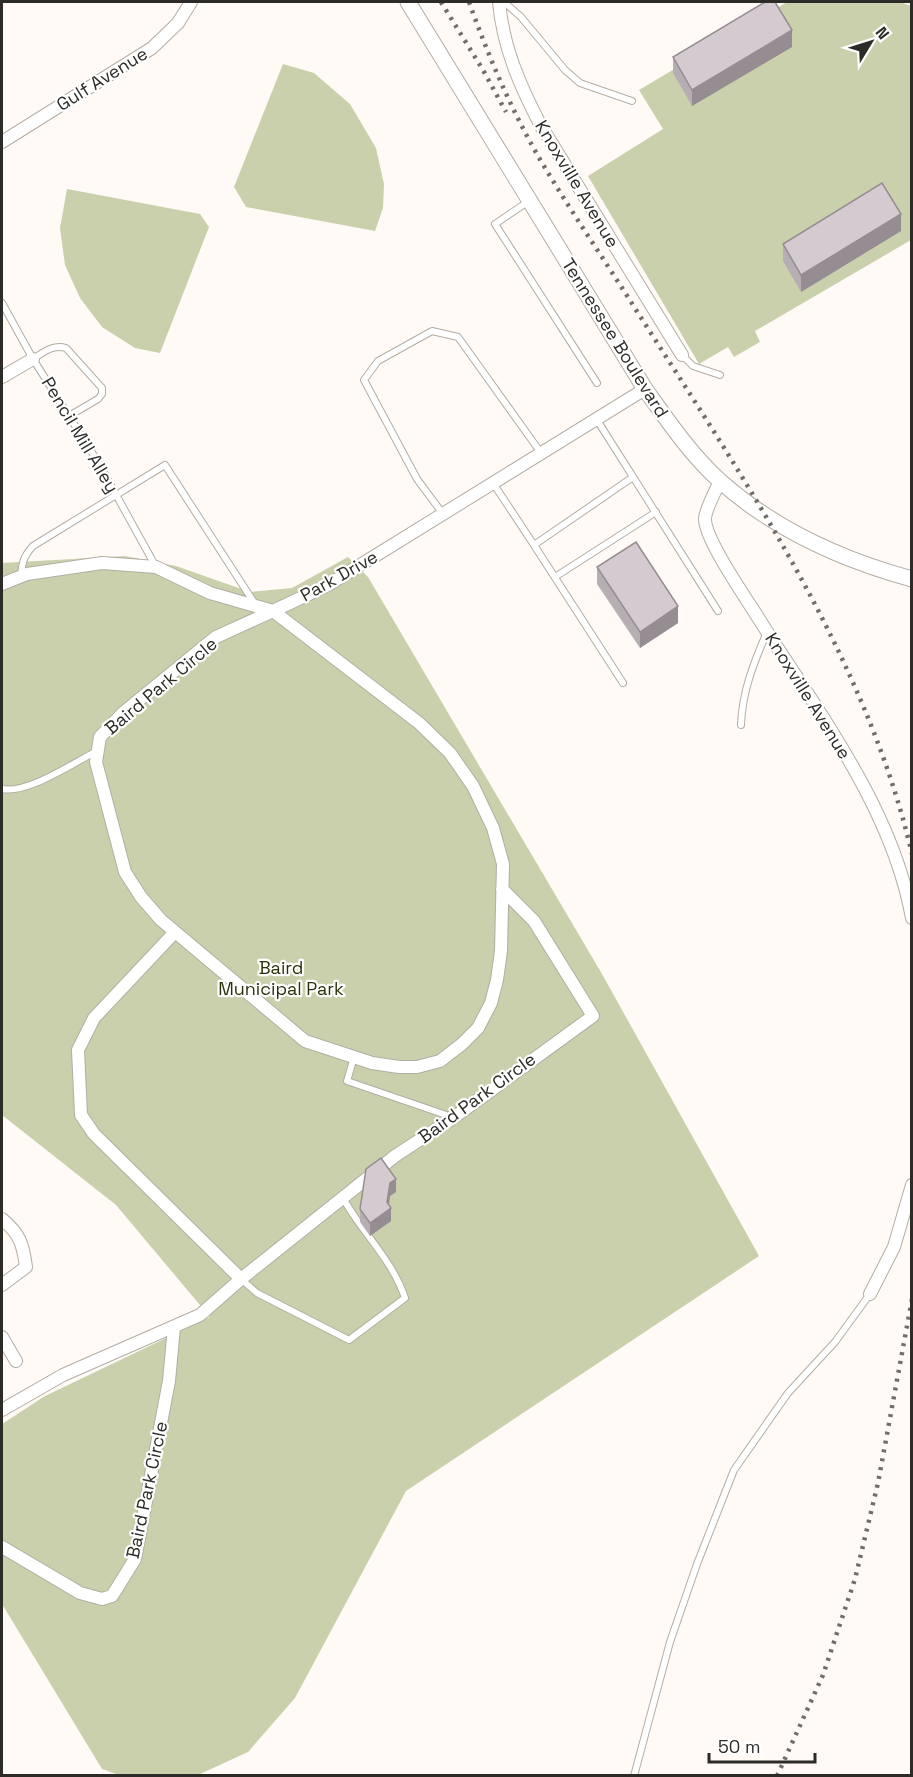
<svg xmlns="http://www.w3.org/2000/svg" width="913" height="1777" font-family="'Space Grotesk',sans-serif">
  <style>
    .green { fill: #cbd0ac }
    .lines { fill: none; stroke-linecap: round; stroke-linejoin: round }
    .service-casing { stroke: #b3ada4; stroke-width: 8 }
    .minor-casing { stroke: #b3ada4; stroke-width: 14 }
    .tertiary-casing { stroke: #b3ada4; stroke-width: 17 }
    .service { stroke: #fff; stroke-width: 6 }
    .minor { stroke: #fff; stroke-width: 12 }
    .tertiary { stroke: #fff; stroke-width: 15 }
    .rail { stroke: #716e6a; stroke-width: 4.5; stroke-dasharray: 3 6; stroke-linecap: butt }
    .wall { fill: #b7aeb3 }
    .shaded-wall { fill: #958d92 }
    .building { fill: #d5cad0; stroke: #958d92; stroke-width: 1.5 }
    .labels { text-anchor: middle; stroke-width: 4.5; stroke-linejoin: round; paint-order: stroke }
    .street-label { font-size: 18px; fill: #2d2b27; stroke: #fff }
    .park-label { font-size: 18px; fill: #2d300a; stroke: #fff }
  </style>
  <rect width="100%" height="100%" fill="#fffaf5"/>
  <!-- green -->
  <path class="green" d="M787,2H900L911,6V240L755,331L760,342L734,357L728,347L699,364L588,176L663,129L639,90Z
    M283,64L314,73L350,104L376,148L384,184L383,208L375,231L246,207L234,187Z
    M67,189L200,214L209,227L160,353L135,348L102,327L80,298L65,265L60,228Z
    M125,556L176,566L250,592L292,588L348,557L368,577L602,974L759,1256L406,1491L295,1698L248,1752L198,1775H119L102,1769L2,1604V1424L45,1396L210,1317L116,1205L2,1115V563Z"/>
  <g class="lines">
    <defs>
      <path id="service" d="M504,2L521,17L565,70L580,83L632,101
        M529,201L495,224L597,383
        M2,303L33,359L98,462L156,567
        M682,355L693,366L720,375
        M33,359C44,352 53,344 66,348L102,388V394L98,399L69,416
        M597,420L718,611
        M493,483L534,545L633,477
        M443,514L417,479L364,380L378,361L432,331L458,337L541,453
        M534,545L623,683
        M21,577C22,563 23,557 33,546L165,465L255,604
        M555,577L656,512
        M741,725C742,692 754,662 767,632
        M2,789C28,794 73,763 97,751
        M354,1057L347,1081L452,1117
        M241,1279L257,1293L349,1340L405,1298C392,1259 362,1233 343,1198
        M634,1776L670,1642L697,1564L734,1470L788,1393L835,1342L870,1294"/>
      <path id="minor" d="M499,2C503,47 520,86 541,126L682,355
        M2,142L152,48L178,23L191,2
        M2,377L33,359
        M720,481C716,490 705,510 705,519C705,541 751,605 764,627C821,716 893,811 912,918
        M2,584L27,574L102,563L156,567L210,593L273,611L328,585L645,389
        M273,611L419,723L450,753L473,786L493,828L503,864L501,951L497,980L491,1003L478,1028L462,1044L440,1061L417,1067H399L372,1063L305,1041L161,920L141,897L125,872L96,762L100,737L123,713L216,637Z
        M175,932L94,1018L78,1050L81,1115L94,1134L241,1279
        M2,1219C20,1234 23,1244 26,1267L2,1285
        M870,1294L894,1247L912,1185
        M2,1337L16,1361
        M2,1410L63,1375L200,1315L241,1279L395,1156L453,1118L593,1016L534,921L502,889
        M2,1547L80,1593L102,1599L112,1596L135,1559L169,1381L174,1327"/>
      <path id="tertiary" d="M408,2L645,389C668,421 691,455 720,481C775,530 842,560 912,579"/>
    </defs>
    <!-- service casing -->
    <use href="#service" class="service-casing"/>
    <!-- minor casing -->
    <use href="#minor" class="minor-casing"/>
    <!-- tertiary casing -->
    <use href="#tertiary" class="tertiary-casing"/>
    <!-- service -->
    <use href="#service" class="service"/>
    <!-- minor -->
    <use href="#minor" class="minor"/>
    <!-- tertiary -->
    <use href="#tertiary" class="tertiary"/>
    <!-- rail -->
    <path class="rail" d="M441,2L483,70L506,112
      M469,2C488,55 510,107 538,156C565,202 595,246 624,291C735,466 864,649 912,854
      M777,1776L823,1675L855,1579L878,1483L912,1299"/>
  </g>
  <!-- wall -->
  <path class="wall" d="M792,47L692,106L673,73V57Z
    M901,231L801,292L783,261V244Z
    M597,567L678,623L640,648L597,584Z
    M396,1192L390,1196L389,1205L391,1221L370,1236L360,1222V1209Z"/>
  <!-- shaded-wall -->
  <path class="shaded-wall" d="M792,30V47L692,106V90Z
    M901,214V231L801,292V275Z
    M678,606V623L640,648V632Z
    M396,1179V1192L390,1196L388,1211L391,1208V1221L370,1236V1223L390,1183Z"/>
  <!-- building -->
  <path class="building" d="M765,2H775L792,30L692,90L673,57Z
    M882,183L901,214L801,275L783,244Z
    M636,542L678,606L640,632L597,567Z
    M381,1158L396,1179L390,1183L387,1202L391,1208L370,1223L360,1209L366,1169Z"/>
  <g class="labels">
    <!-- street labels -->
    <g class="street-label">
      <text transform="translate(102 79) rotate(-32)" y="6">Gulf Avenue</text>
      <text transform="translate(577 184) rotate(59)" y="6">Knoxville Avenue</text>
      <text transform="translate(615 338) rotate(58)" y="6">Tennessee Boulevard</text>
      <text transform="translate(80 435) rotate(59)" y="6">Pencil Mill Alley</text>
      <text transform="translate(339 576) rotate(-29)" y="6">Park Drive</text>
      <text transform="translate(161 686) rotate(-40)" y="6">Baird Park Circle</text>
      <text transform="translate(808 696) rotate(58)" y="6">Knoxville Avenue</text>
      <text transform="translate(477 1098) rotate(-36)" y="6">Baird Park Circle</text>
      <text transform="translate(147 1490) rotate(-78)" y="6">Baird Park Circle</text>
    </g>
    <!-- park labels -->
    <g class="park-label">
      <text x="281" y="974">Baird<tspan x="281" dy="21">Municipal Park</tspan></text>
    </g>
  </g>
  <!-- border -->
  <rect width="913" height="1777" fill="none" stroke="#2d2b27" stroke-width="6"/>
  <!-- north arrow -->
  <g transform="translate(871 42) rotate(52)" stroke="#ffffff" stroke-width="4.5" paint-order="stroke">
  <path d="M0-4.5L10 22L0 15L-10 22Z" fill="#2d2b27"/>
  <text y="-9" font-size="16" font-weight="bold" text-anchor="middle" fill="#2d2b27">N</text>
  </g>
  <!-- scale -->
  <path d="M709 1753v9h106v-9" fill="none" stroke="#2d2b27" stroke-width="3"/>
  <text x="718" y="1753" font-size="18" fill="#2d2b27" stroke="#ffffff" stroke-width="4.5" paint-order="stroke">50 m</text>
</svg>
